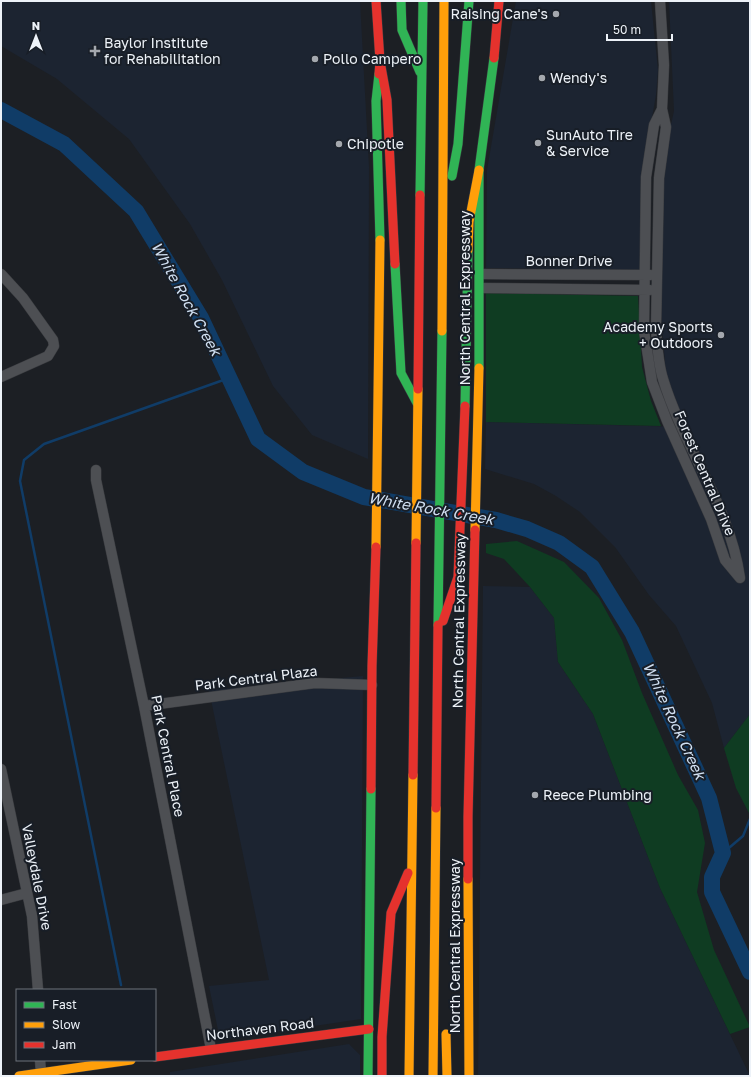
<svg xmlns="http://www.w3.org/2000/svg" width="751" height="1077" font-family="'Golos Text',sans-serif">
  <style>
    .built { fill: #1c2431 }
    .green { fill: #0f3c22 }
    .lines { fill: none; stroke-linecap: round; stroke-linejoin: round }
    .stream { stroke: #103c67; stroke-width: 2.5 }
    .river { stroke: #103c67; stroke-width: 16 }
    .street-casing { stroke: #393b3f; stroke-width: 11 }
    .fast-casing { stroke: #393b3f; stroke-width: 10 }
    .slow-casing { stroke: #393b3f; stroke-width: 10 }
    .jam-casing { stroke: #393b3f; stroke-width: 10 }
    .street { stroke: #4d4f53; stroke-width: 10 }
    .fast { stroke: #30b455; stroke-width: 9 }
    .slow { stroke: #ff9f0a; stroke-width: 9 }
    .jam { stroke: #e5322d; stroke-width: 9 }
    .poi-dot { fill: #a4a8ae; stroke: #181e27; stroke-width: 1.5 }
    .labels { text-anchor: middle; stroke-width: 4; stroke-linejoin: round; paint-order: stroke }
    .poi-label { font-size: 14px; fill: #edf2f8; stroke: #181e27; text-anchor: start }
    .street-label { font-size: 14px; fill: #edf2f8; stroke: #181e27 }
    .water-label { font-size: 15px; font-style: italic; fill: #d0dff1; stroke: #181e27 }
  </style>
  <rect width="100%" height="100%" fill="#1c1f24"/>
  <!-- built -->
  <path class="built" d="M1,1H360L369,167L368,459L312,435L273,386L222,280L190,224L129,139L57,79L1,46Z
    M516,1H651L658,70L656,95L643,168L640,270L486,268L487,170Z
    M669,1H750V714L724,748L712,703L676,626L649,595L615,547L580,512L556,496L534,484L485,469L486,422L686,427L666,374L661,315L664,157L674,111Z
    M483,586L530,587L554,618L558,662L593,714L660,888L750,1076H478Z
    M363,676L361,1019L220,1040L209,986L269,980L209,690Z
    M349,1044L360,1055V1076H170V1072Z"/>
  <!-- green -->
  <path class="green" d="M486,293L638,296L642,367L651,401L661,426L486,422Z
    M517,541L564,562L599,598L622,640L642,693L678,775L698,810L705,843L697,892L714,950L750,1027L730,1034L660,888L593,714L558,662L554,618L530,587L504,559L486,553V544Z
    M750,714V815L736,788L724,748Z"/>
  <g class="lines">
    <!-- stream -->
    <path class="stream" d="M723,853L743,836L750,819
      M121,985L20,481L24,460L44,444L229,378"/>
    <!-- river -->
    <path class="river" d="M1,110L64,144L136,211L201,318L258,439L303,472L364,497L496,520L527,529L559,543L592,567L632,632L709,798L723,853L712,877V892L750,972"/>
    <defs>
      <path id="street" d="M660,1L664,65L662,109L666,127L659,178L656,328C657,345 658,363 663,379C684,448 730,506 740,578
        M662,109L654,125L646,177L644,331L652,382L667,421L711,519L725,560L740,578
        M1,274L23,298L53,340L54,346L48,356L1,377
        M480,274L651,275
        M480,288L650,290
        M96,470V480L144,706L211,1049
        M144,706L315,683L372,685
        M1,769L32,916L38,990
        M1,900L27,893
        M40,1060L41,1073"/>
      <path id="fast" d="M401,1L402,30L420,72
        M379,74L376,101L380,240
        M452,176L458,144L469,1
        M420,195L423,1
        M395,264L401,373L417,403
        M479,368V170L494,58
        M465,406L468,250
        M438,625L442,331
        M368,1076L371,789"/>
      <path id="slow" d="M468,250L469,222L479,170
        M442,331L444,1
        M475,530L479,368
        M416,543L418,389
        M376,547L380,240
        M468,879L469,1076
        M446,1034L447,1076
        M19,1076L131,1060
        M409,1076L413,775
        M433,1076L436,808"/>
      <path id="jam" d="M376,1L380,61L379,74
        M494,58L499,1
        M380,61L387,100L395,264
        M418,389L420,195
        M443,621L458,577L465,406
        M413,775L416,543
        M371,789L372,666L376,547
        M436,808L438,625
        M468,879V817L475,530
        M155,1057L369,1029
        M382,1076V1037L391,913L408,873"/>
    </defs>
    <!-- street casing -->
    <use href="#street" class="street-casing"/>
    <!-- fast casing -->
    <use href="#fast" class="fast-casing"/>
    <!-- slow casing -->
    <use href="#slow" class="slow-casing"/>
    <!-- jam casing -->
    <use href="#jam" class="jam-casing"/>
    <!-- street -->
    <use href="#street" class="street"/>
    <!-- fast -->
    <use href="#fast" class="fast"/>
    <!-- slow -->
    <use href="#slow" class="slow"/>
    <!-- jam -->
    <use href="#jam" class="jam"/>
  </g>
  <!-- markers -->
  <g class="poi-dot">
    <circle cx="556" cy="14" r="4"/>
    <path d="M93 45h4v4h4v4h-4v4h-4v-4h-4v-4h4z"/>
    <circle cx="315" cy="59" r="4"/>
    <circle cx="542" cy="78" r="4"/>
    <circle cx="538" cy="143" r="4"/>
    <circle cx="339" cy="144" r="4"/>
    <circle cx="721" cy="335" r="4"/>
    <circle cx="535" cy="795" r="4"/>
  </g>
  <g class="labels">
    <!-- poi labels -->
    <g class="poi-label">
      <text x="548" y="19" text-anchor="end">Raising Cane's</text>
      <text x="104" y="48">Baylor Institute<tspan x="104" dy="16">for Rehabilitation</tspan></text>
      <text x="323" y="64">Pollo Campero</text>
      <text x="550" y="83">Wendy's</text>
      <text x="546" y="140">SunAuto Tire<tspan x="546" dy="16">&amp; Service</tspan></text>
      <text x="347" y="149">Chipotle</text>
      <text x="713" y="332" text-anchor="end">Academy Sports<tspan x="713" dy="16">+ Outdoors</tspan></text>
      <text x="543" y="800">Reece Plumbing</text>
    </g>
    <!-- street labels -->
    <g class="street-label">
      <text x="569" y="266">Bonner Drive</text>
      <text transform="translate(465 298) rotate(-90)" y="5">North Central Expressway</text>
      <text transform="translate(705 473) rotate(67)" y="5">Forest Central Drive</text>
      <text transform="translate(459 621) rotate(-89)" y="5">North Central Expressway</text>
      <text transform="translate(256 678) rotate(-7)" y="5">Park Central Plaza</text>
      <text transform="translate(168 756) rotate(79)" y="5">Park Central Place</text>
      <text transform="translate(37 877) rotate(79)" y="5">Valleydale Drive</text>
      <text transform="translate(455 946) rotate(-90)" y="5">North Central Expressway</text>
      <text transform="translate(260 1029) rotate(-7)" y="5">Northaven Road</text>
    </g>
    <!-- water labels -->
    <g class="water-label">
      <text transform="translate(186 299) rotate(61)" y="5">White Rock Creek</text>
      <text transform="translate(431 509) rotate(10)" y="5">White Rock Creek</text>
      <text transform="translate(674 721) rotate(65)" y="5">White Rock Creek</text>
    </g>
  </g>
  <!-- border -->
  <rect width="751" height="1077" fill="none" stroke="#edf2f8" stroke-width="4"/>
  <!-- legend -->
  <rect x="16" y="989" width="140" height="72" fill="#181e27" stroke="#6d737b"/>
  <rect x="24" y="1002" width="20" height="6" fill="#30b455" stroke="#6d737b"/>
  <text x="52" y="1009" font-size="12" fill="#edf2f8">Fast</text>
  <rect x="24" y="1022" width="20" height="6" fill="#ff9f0a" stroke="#6d737b"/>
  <text x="52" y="1029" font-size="12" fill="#edf2f8">Slow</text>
  <rect x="24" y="1042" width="20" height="6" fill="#e5322d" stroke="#6d737b"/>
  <text x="52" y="1049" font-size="12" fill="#edf2f8">Jam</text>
  <!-- north arrow -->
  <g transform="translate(36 36)" stroke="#181e27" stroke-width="3" paint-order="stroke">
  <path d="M0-3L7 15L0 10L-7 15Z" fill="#edf2f8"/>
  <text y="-6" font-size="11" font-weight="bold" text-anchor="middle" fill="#edf2f8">N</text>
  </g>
  <!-- scale -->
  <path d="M607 34v6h65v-6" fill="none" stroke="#edf2f8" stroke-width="2"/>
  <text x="613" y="34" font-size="12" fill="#edf2f8" stroke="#181e27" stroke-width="3" paint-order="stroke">50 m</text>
</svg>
